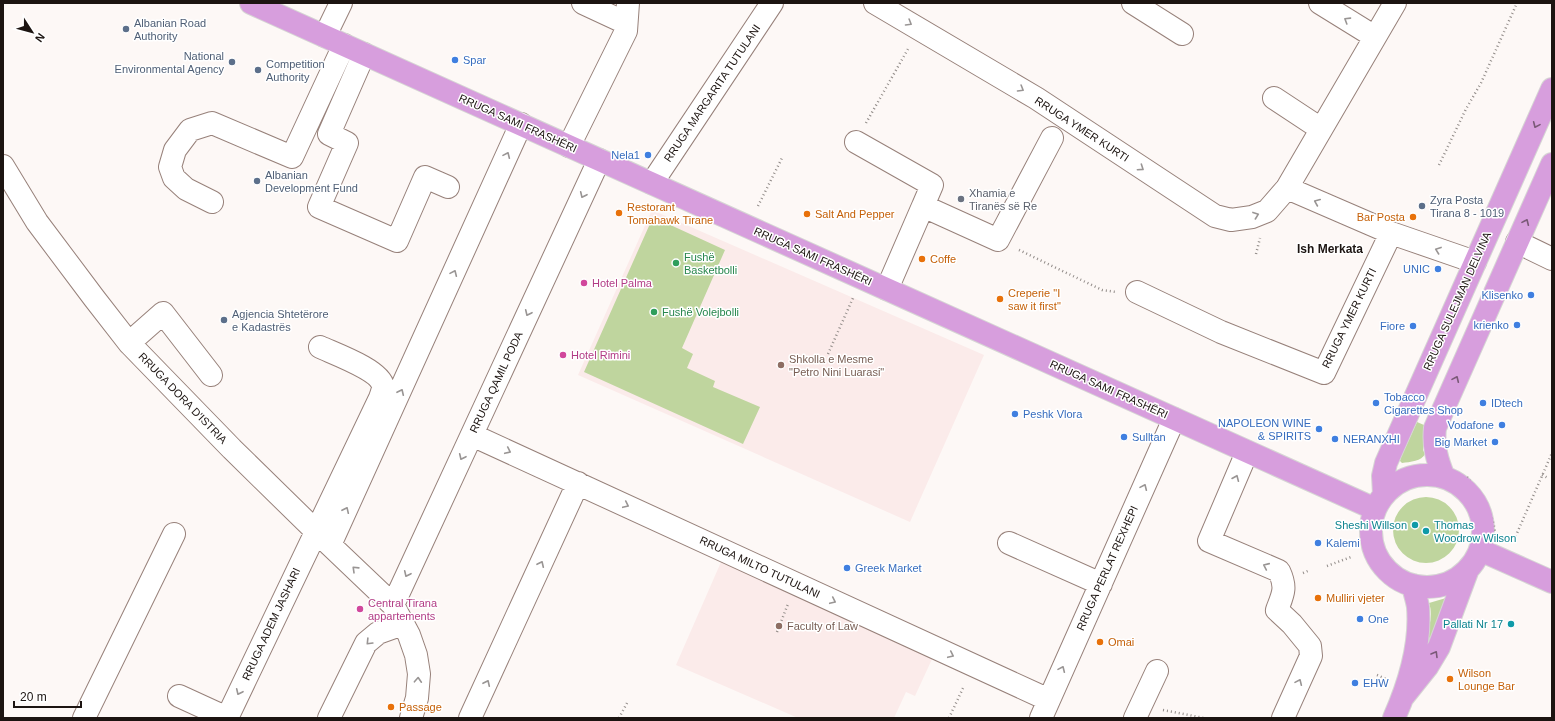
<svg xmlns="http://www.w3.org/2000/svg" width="1555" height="721" font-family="Arial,sans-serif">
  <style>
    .education { fill: #fbebea }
    .green { fill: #bfd59e }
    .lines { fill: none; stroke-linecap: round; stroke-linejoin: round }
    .minor-casing { stroke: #97817a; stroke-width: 24 }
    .major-casing { stroke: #d6d5d4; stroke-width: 24 }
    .path { stroke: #928c89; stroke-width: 2.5; stroke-dasharray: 1 3; stroke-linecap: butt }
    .minor { stroke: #fff; stroke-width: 22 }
    .major { stroke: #d79edd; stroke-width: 22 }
    .oneway { stroke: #999594 }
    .oneway2 { stroke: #7a5977 }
    .service-dot { fill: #5c6f8a; stroke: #fff; stroke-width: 1.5 }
    .shop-dot { fill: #3f7fe0; stroke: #fff; stroke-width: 1.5 }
    .worship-dot { fill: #6b7280; stroke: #fff; stroke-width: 1.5 }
    .food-dot { fill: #e8710a; stroke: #fff; stroke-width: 1.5 }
    .leisure-dot { fill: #2e9e5b; stroke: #fff; stroke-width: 1.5 }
    .hotel-dot { fill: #d1479c; stroke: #fff; stroke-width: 1.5 }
    .education-dot { fill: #8d6e63; stroke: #fff; stroke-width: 1.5 }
    .culture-dot { fill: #0f9aa8; stroke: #fff; stroke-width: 1.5 }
    .labels { text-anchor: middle; stroke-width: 3; stroke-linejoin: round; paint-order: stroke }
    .service-label { font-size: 11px; fill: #4e5e75; stroke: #fff; text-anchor: start }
    .shop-label { font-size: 11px; fill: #366cbe; stroke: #fff; text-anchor: start }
    .street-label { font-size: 11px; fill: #1c1411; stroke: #fff }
    .worship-label { font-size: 11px; fill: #5b616d; stroke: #fff; text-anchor: start }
    .food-label { font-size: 11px; fill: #c56008; stroke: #fff; text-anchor: start }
    .leisure-label { font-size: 11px; fill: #27864d; stroke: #fff; text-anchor: start }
    .hotel-label { font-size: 11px; fill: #b23c85; stroke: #fff; text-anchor: start }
    .education-label { font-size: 11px; fill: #785e54; stroke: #fff; text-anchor: start }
    .culture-label { font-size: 11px; fill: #0d838f; stroke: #fff; text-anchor: end }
    .neighbourhood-label { font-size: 12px; font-weight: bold; fill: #1c1411; stroke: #fff }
  </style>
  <rect width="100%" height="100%" fill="#fdf8f6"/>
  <!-- education -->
  <path class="education" d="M652,210L984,355L910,522L578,375Z
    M721,562L933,657L915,696L906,692L894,718H798L676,665Z"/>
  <!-- green -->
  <path class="green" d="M653,217L725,250L682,348L693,354L687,368L715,381L713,387L760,407L743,444L584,372Z
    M1417,422L1424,425L1423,450L1425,454C1422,461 1410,462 1402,463L1400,461L1401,457Z
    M1393 530a33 33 0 1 1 66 0a33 33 0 1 1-66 0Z
    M1446,598L1432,639L1426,636C1430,626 1433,614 1429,603Z"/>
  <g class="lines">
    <defs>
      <path id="minor" d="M583,3L626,23
        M875,3L1036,98L1215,216L1231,220L1252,217L1267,211L1287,188L1395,3
        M1133,3L1182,34
        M1320,3L1375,37
        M325,36L341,3
        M364,54L329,134L347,143L319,207L397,241L425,177L448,187
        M1274,98L1321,129
        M856,142L932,185L923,206
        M569,146L626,31L628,3
        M3,166L37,222L94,298L129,343L232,449L330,545L393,605L409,635L416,655L419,674L417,698L411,718
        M652,183L772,3
        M1287,188L1391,233L1475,262
        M212,202L186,189L174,178L170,167L175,150L190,130L212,123L292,157L344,45
        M1517,242L1552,259
        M887,289L923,206L998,240L1052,138
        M1137,292L1221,332L1324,373L1391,233
        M129,343L163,313L211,375
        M472,435L1049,700
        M1247,452L1209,541L1279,571C1287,588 1283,594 1277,610L1292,624L1310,646L1311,656L1283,718
        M1009,543L1101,584
        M330,545L521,124
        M393,605L599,160
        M179,696L227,718L380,398C381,395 383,390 383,386C380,370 335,354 320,347
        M84,718L174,534
        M329,718L366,643L378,633L403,624
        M470,718L578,483
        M1041,718L1174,419
        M1135,718L1157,671"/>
      <path id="major" d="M251,3L1375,509
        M1371 531a56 56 0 1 1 112 0a56 56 0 1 1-112 0Z
        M1444,477C1437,460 1433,446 1435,428L1552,164
        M1384,494L1383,476L1386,463L1552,89
        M1480,550L1552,582
        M1403,697L1427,667L1439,647L1468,569
        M1394,718C1409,684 1421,644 1418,607C1417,600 1414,592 1413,585"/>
    </defs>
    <!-- minor casing -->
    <use href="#minor" class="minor-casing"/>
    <!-- major casing -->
    <use href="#major" class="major-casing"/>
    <!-- path -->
    <path class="path" d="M866,123L908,49
      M1439,165L1466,109L1481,83L1517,3
      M758,206L782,158
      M1019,250L1102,290L1116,292
      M1256,254L1260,238
      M828,354L853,298
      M1542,475L1548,478
      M1467,477C1479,493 1493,512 1495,532
      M1514,540L1552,453
      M1327,566L1351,557
      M1303,573L1310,570
      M777,632L788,604
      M1377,675L1386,679
      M1163,710L1204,718
      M619,718L627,703
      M949,718L964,686"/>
    <!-- minor -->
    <use href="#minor" class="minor"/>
    <!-- major -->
    <use href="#major" class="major"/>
  </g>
  <!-- one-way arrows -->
  <defs><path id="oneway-chevron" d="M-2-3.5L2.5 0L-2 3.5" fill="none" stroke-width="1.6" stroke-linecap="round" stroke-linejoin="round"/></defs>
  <g class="oneway">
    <use href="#oneway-chevron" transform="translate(1347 20) rotate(-148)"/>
    <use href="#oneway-chevron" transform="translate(909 23) rotate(31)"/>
    <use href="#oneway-chevron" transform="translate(1021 89) rotate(31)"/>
    <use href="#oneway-chevron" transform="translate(507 155) rotate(-66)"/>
    <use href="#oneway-chevron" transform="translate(1141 168) rotate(34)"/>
    <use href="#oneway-chevron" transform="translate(583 195) rotate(115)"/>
    <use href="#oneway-chevron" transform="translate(1317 202) rotate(-157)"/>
    <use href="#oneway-chevron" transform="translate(1256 215) rotate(-20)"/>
    <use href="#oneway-chevron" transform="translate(1438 250) rotate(-160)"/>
    <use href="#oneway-chevron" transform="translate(454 273) rotate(-66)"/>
    <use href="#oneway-chevron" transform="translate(528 313) rotate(115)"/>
    <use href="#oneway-chevron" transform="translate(401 392) rotate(-65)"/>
    <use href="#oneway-chevron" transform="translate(508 451) rotate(25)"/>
    <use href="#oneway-chevron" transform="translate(462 457) rotate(115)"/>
    <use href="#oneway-chevron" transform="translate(1236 478) rotate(-67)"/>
    <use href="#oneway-chevron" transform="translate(1144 487) rotate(-66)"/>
    <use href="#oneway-chevron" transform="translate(626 505) rotate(25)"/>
    <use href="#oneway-chevron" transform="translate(346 510) rotate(-65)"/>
    <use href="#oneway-chevron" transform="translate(541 564) rotate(-65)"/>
    <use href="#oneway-chevron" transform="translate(1266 566) rotate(-156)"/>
    <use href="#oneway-chevron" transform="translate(355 569) rotate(-136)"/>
    <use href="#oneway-chevron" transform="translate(407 574) rotate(115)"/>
    <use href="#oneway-chevron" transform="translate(833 601) rotate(25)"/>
    <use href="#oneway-chevron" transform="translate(369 642) rotate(134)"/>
    <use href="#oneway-chevron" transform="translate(951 655) rotate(25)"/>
    <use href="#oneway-chevron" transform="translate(1062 669) rotate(-66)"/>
    <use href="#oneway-chevron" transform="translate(418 680) rotate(-87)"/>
    <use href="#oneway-chevron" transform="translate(1299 682) rotate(-66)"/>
    <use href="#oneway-chevron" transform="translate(487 683) rotate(-65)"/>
    <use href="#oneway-chevron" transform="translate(239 692) rotate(115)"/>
  </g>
  <g class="oneway2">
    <use href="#oneway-chevron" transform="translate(1536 125) rotate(114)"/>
    <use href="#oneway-chevron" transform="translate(1526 222) rotate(-66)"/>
    <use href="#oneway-chevron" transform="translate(1456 379) rotate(-66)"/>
    <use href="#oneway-chevron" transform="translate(1435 654) rotate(-59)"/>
  </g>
  <!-- markers -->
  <g class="service-dot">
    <circle cx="126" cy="29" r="4"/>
    <circle cx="232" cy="62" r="4"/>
    <circle cx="258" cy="70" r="4"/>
    <circle cx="257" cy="181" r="4"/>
    <circle cx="1422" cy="206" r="4"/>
    <circle cx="224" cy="320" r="4"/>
  </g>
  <g class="shop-dot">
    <circle cx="455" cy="60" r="4"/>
    <circle cx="648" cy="155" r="4"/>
    <circle cx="1438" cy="269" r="4"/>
    <circle cx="1531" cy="295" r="4"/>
    <circle cx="1517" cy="325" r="4"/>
    <circle cx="1413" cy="326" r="4"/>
    <circle cx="1376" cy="403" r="4"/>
    <circle cx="1483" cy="403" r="4"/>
    <circle cx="1015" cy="414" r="4"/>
    <circle cx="1502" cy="425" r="4"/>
    <circle cx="1319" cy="429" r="4"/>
    <circle cx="1124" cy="437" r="4"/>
    <circle cx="1335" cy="439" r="4"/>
    <circle cx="1495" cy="442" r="4"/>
    <circle cx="1318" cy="543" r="4"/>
    <circle cx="847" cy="568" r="4"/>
    <circle cx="1360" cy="619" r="4"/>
    <circle cx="1355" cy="683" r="4"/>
  </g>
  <circle class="worship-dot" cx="961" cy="199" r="4"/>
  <g class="food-dot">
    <circle cx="619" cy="213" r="4"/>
    <circle cx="807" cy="214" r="4"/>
    <circle cx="1413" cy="217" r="4"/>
    <circle cx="922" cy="259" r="4"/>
    <circle cx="1000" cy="299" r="4"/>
    <circle cx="1318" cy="598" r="4"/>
    <circle cx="1100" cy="642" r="4"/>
    <circle cx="1450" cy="679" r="4"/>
    <circle cx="391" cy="707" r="4"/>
  </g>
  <g class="leisure-dot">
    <circle cx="676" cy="263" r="4"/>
    <circle cx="654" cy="312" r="4"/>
  </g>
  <g class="hotel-dot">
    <circle cx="584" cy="283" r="4"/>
    <circle cx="563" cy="355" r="4"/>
    <circle cx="360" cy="609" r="4"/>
  </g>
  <g class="education-dot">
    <circle cx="781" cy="365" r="4"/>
    <circle cx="779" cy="626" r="4"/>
  </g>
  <g class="culture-dot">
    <circle cx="1415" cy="525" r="4"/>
    <circle cx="1426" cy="531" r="4"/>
    <circle cx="1511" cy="624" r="4"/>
  </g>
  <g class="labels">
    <!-- service labels -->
    <g class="service-label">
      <text x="134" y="27">Albanian Road<tspan x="134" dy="13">Authority</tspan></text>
      <text x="224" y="60" text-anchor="end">National<tspan x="224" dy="13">Environmental Agency</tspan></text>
      <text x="266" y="68">Competition<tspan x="266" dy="13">Authority</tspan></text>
      <text x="265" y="179">Albanian<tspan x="265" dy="13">Development Fund</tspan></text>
      <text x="1430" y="204">Zyra Posta<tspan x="1430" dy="13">Tirana 8 - 1019</tspan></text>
      <text x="232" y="318">Agjencia Shtetërore<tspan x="232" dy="13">e Kadastrës</tspan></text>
    </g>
    <!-- shop labels -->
    <g class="shop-label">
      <text x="463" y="64">Spar</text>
      <text x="640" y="159" text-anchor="end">Nela1</text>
      <text x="1430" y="273" text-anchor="end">UNIC</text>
      <text x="1523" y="299" text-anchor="end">Klisenko</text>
      <text x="1509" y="329" text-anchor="end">krienko</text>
      <text x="1405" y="330" text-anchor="end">Fiore</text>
      <text x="1384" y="401">Tobacco<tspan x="1384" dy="13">Cigarettes Shop</tspan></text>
      <text x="1491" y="407">IDtech</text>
      <text x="1023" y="418">Peshk Vlora</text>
      <text x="1311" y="427" text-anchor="end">NAPOLEON WINE<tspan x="1311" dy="13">&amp; SPIRITS</tspan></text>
      <text x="1494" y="429" text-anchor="end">Vodafone</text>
      <text x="1132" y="441">Sulltan</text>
      <text x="1343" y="443">NERANXHI</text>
      <text x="1487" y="446" text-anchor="end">Big Market</text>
      <text x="1326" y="547">Kalemi</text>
      <text x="855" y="572">Greek Market</text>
      <text x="1368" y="623">One</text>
      <text x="1363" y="687">EHW</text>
    </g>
    <!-- street labels -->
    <g class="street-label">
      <text transform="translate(712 93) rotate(-56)" y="4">RRUGA MARGARITA TUTULANI</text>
      <text transform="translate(518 123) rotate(24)" y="4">RRUGA SAMI FRASHËRI</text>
      <text transform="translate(1082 129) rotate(33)" y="4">RRUGA YMER KURTI</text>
      <text transform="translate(813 256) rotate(24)" y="4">RRUGA SAMI FRASHËRI</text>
      <text transform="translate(1457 301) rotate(-66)" y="4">RRUGA SULEJMAN DELVINA</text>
      <text transform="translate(1349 318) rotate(-64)" y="4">RRUGA YMER KURTI</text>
      <text transform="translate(496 382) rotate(-65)" y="4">RRUGA QAMIL PODA</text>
      <text transform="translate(1109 389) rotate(24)" y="4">RRUGA SAMI FRASHËRI</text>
      <text transform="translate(183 398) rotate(46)" y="4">RRUGA DORA D'ISTRIA</text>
      <text transform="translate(760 567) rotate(25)" y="4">RRUGA MILTO TUTULANI</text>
      <text transform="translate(1107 568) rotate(-66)" y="4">RRUGA PERLAT REXHEPI</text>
      <text transform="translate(271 624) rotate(-65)" y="4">RRUGA ADEM JASHARI</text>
    </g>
    <!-- worship labels -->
    <g class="worship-label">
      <text x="969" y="197">Xhamia e<tspan x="969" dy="13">Tiranës së Re</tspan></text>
    </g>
    <!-- food labels -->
    <g class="food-label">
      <text x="627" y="211">Restorant<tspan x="627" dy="13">Tomahawk Tirane</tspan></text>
      <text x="815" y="218">Salt And Pepper</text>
      <text x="1405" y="221" text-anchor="end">Bar Posta</text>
      <text x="930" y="263">Coffe</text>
      <text x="1008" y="297">Creperie "I<tspan x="1008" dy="13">saw it first"</tspan></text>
      <text x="1326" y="602">Mulliri vjeter</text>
      <text x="1108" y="646">Omai</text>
      <text x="1458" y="677">Wilson<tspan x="1458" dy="13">Lounge Bar</tspan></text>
      <text x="399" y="711">Passage</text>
    </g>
    <!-- leisure labels -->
    <g class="leisure-label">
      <text x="684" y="261">Fushë<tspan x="684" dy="13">Basketbolli</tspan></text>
      <text x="662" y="316">Fushë Volejbolli</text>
    </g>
    <!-- hotel labels -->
    <g class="hotel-label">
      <text x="592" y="287">Hotel Palma</text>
      <text x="571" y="359">Hotel Rimini</text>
      <text x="368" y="607">Central Tirana<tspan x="368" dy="13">appartements</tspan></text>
    </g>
    <!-- education labels -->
    <g class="education-label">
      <text x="789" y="363">Shkolla e Mesme<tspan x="789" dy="13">"Petro Nini Luarasi"</tspan></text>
      <text x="787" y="630">Faculty of Law</text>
    </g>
    <!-- culture labels -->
    <g class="culture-label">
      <text x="1407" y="529">Sheshi Willson</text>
      <text x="1434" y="529" text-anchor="start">Thomas<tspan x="1434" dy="13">Woodrow Wilson</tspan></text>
      <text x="1503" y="628">Pallati Nr 17</text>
    </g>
    <!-- neighbourhood labels -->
    <g class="neighbourhood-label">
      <text x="1330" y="253">Ish Merkata</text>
    </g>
  </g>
  <!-- border -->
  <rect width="1555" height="721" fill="none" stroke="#1c1411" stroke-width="8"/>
  <!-- north arrow -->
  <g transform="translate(32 32) rotate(126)" stroke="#ffffff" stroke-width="3" paint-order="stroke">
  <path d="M0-3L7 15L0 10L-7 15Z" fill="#1c1411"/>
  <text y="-6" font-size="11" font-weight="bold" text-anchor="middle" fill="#1c1411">N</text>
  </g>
  <!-- scale -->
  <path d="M14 701v6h67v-6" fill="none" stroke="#1c1411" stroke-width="2"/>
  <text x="20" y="701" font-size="12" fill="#1c1411" stroke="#ffffff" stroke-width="3" paint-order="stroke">20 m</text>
</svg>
